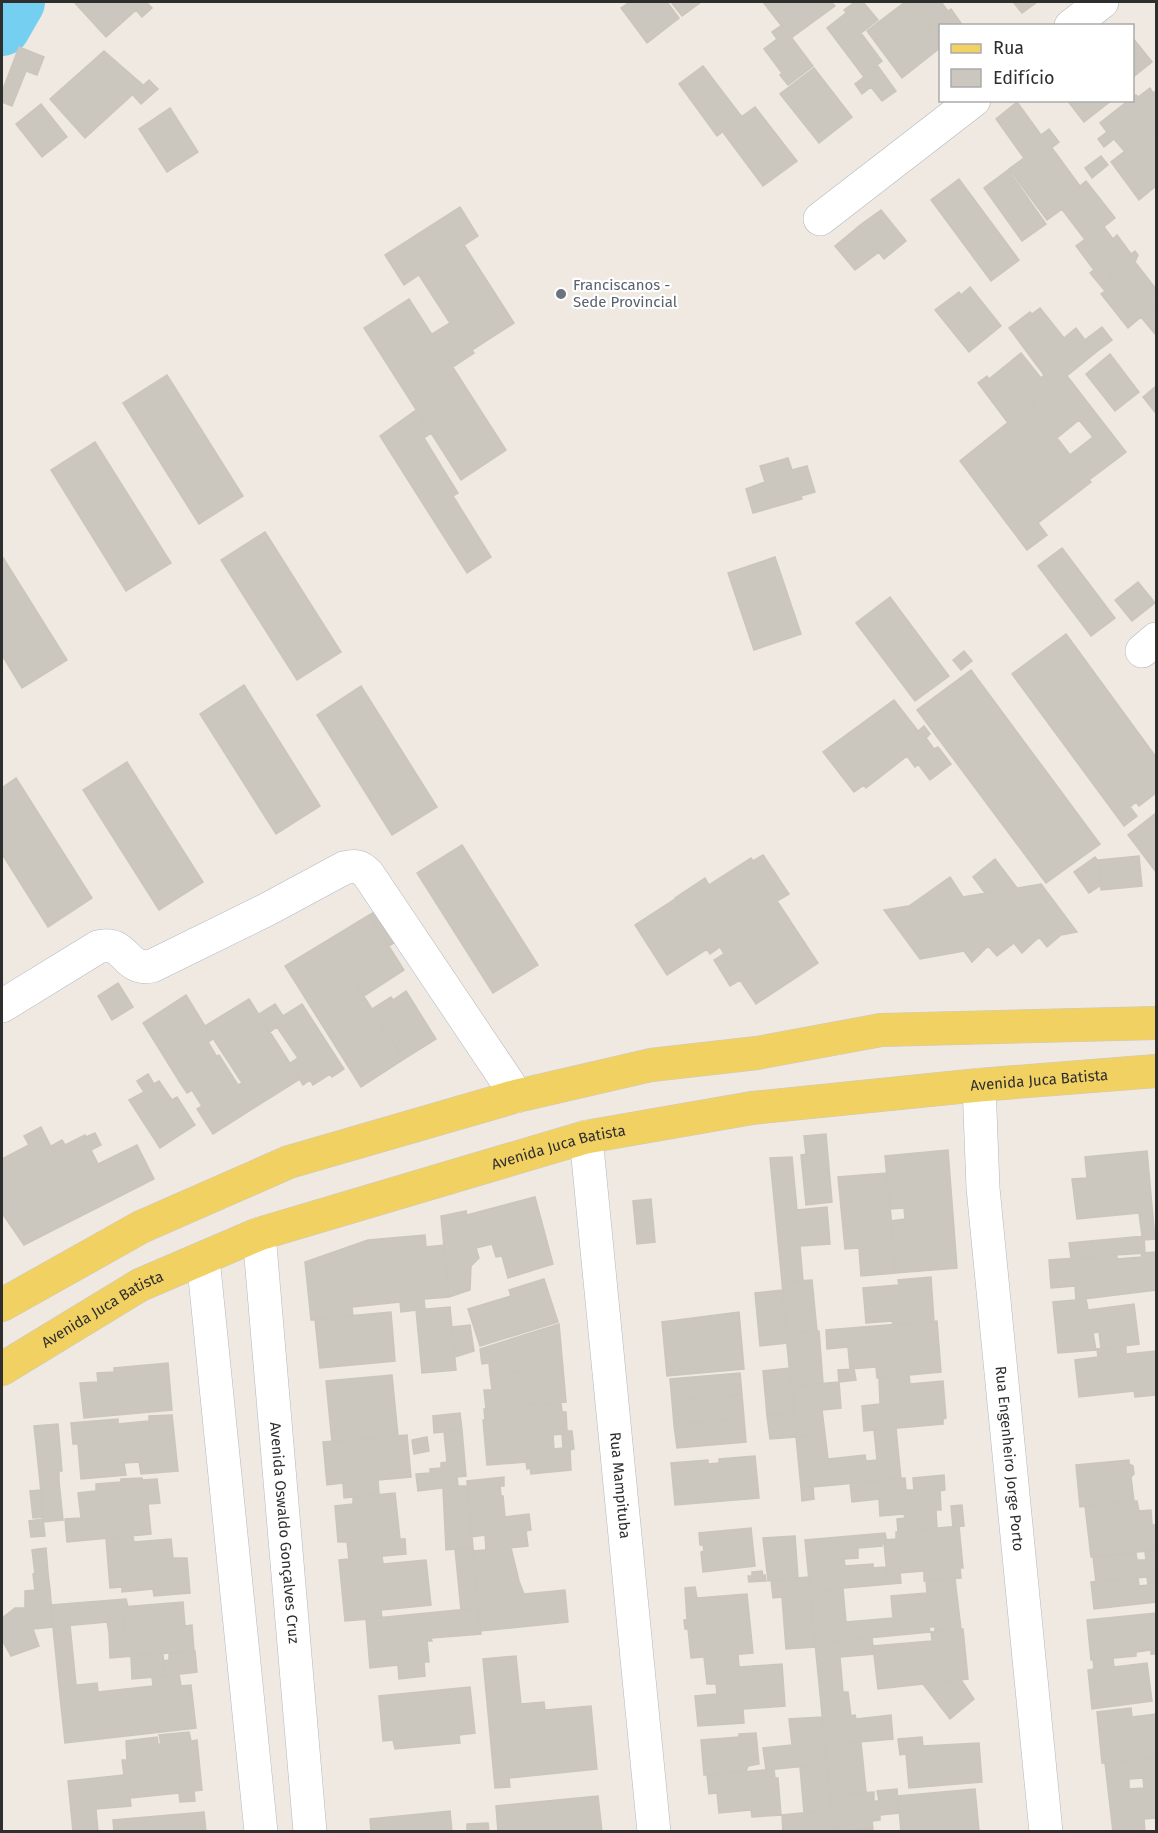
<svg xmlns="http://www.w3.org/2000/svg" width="1158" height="1833" font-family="'Fira Sans',sans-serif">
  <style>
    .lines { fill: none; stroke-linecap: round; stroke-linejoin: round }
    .river { stroke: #75cff0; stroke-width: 56 }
    .building { fill: #cbc7bf; stroke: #cbc5ba; stroke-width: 1.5; fill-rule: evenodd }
    .minor-casing { stroke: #b4b7c1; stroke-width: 34 }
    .major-casing { stroke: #c9c9c9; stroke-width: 34 }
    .minor { stroke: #fff; stroke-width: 33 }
    .major { stroke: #f2d163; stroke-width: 33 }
    .worship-dot { fill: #6b7280; stroke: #fff; stroke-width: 2 }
    .labels { text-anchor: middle; stroke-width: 4.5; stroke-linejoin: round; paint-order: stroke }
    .worship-label { font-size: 15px; fill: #5b616d; stroke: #fff; text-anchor: start }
    .street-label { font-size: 15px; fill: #2e2e2e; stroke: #fff }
  </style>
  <rect width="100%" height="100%" fill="#efe9e1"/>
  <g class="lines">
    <!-- river -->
    <path class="river" d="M2,28L17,2"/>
  </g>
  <!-- building -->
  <path class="building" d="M74,2H146L152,8L142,17L136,10L106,37Z
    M630,2H667L679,18L647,43L621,8Z
    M671,2H701L682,16Z
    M763,2H831L835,6L791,38Z
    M855,2H863L878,20L861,33L844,10Z
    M905,2H909L940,42V48L902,78L867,31Z
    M909,2H941L948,11L928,26Z
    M1013,2H1037L1022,13Z
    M951,9L963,26H940V42L928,26Z
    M846,13L882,61L877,65L896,91L882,101L871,87L862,94L855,84L864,77L827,28Z
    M782,25L813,66L788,85L780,75L782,73L764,49L777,39L772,32Z
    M1132,37L1152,62L1132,78Z
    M19,47L44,57L37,75L26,71L12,106L2,102V92Z
    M104,51L143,85L85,138L50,99Z
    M703,66L742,117L717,136L679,84Z
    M814,68L852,117L819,143L780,94Z
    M149,80L158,89L141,104L133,95Z
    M1150,88L1153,93L1156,91V127L1125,152L1114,139L1104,147L1098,139L1107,132L1100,123L1129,100H1132V97L1136,95L1138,97Z
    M1067,100H1112L1084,122Z
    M1017,102L1041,135L1049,129L1059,142L1029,165L996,119Z
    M41,104L67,137L42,157L16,124Z
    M755,107L797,161L763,186L722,131Z
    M170,108L198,152L167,172L139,129Z
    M1156,127V186L1139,200L1111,162Z
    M1052,148L1080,186L1058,204L1029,165Z
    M1101,156L1108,165L1092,178L1085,168Z
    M1024,158L1062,209L1047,220L1009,169Z
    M1008,170L1046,224L1022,241L984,188Z
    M959,179L1019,260L991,281L931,200Z
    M1086,181L1115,218L1086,241L1058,204Z
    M460,207L478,236L464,245L514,323L472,350L474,353L453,367L432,334L450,323L419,275L404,285L385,255Z
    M881,210L906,241L884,259L859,226Z
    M859,226L879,252L855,270L835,246Z
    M1104,227L1113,239L1117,235L1131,254L1135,251L1138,255L1135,262L1113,279L1086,241Z
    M1084,240L1141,317L1128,328L1101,294L1105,291L1090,273L1094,270L1076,246Z
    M1135,262L1156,289V305L1141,317L1113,279Z
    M970,287L1001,326L969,352L935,310L959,292L961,295Z
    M409,299L506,450L461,480L364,328Z
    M1156,305V332L1155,334L1141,317Z
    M1040,308L1064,338L1076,328L1095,353L1053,387L1009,328L1030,312L1032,314Z
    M1102,327L1112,340L1095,353L1085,340Z
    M1021,353L1041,378L1044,375L1053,387L1008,423L978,383L987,376L989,379Z
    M1110,354L1139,392L1115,411L1086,374Z
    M167,375L243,496L199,524L123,403Z
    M1067,376L1126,452L1089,480L1070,455L1093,437L1079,420L1057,438L1031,404Z
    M1156,386V410L1155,412L1143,397Z
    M1031,404L1091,482L1038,523L1047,535L1027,550L960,461Z
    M416,410L431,433L424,438L448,477L418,496L380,436Z
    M95,442L171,563L126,591L51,470Z
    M788,458L792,470L807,466L815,492L801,496L802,499L753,513L746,489L765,482L760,466Z
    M448,477L458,493L453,496L491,557L467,573L418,496Z
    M265,532L341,652L297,680L221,560Z
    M1062,548L1115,618L1091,636L1038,566Z
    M2,556L67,660L22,688L2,655Z
    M775,557L801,634L754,650L728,573Z
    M1138,582L1155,603L1132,621L1115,600Z
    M890,597L949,676L915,701L856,623Z
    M1066,634L1156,757V793L1139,806L1136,802L1130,807L1137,816L1124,826L1012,674Z
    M964,651L972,661L961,670L953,660Z
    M971,670L1100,844L1046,883L917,710Z
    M244,685L320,806L276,834L200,714Z
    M361,686L437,807L392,835L317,715Z
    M894,700L918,731L924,726L930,734L926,738L934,749L938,747L951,764L930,780L918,764L915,767L907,756L866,788L864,785L854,792L823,752Z
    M127,762L203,882L159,910L83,790Z
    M16,778L92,898L48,927L2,854V788Z
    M1156,813V872L1128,835Z
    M462,845L538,965L493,993L417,873Z
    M763,855L789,894L777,901L818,963L756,1004L740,980L730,986L714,960L724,954L720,947L710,954L675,898L705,878L709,885L751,858L753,861Z
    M1139,856L1142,886L1101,890L1099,860Z
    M1095,857L1099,862L1101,885L1089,893L1074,872Z
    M995,859L1017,888L985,893L973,877Z
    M950,877L963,897L909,906Z
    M1041,884L1077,932L1061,935L1047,947L1040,938L1037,939L1022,953L1014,943L997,956L989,947L986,948L972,962L964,951L920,959L884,910Z
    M675,899L707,949L667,975L635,925Z
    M384,907L402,938L389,946L369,915Z
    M369,915L404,970L364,996L328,940Z
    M328,940L404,1059L361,1087L285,966Z
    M118,983L133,1007L112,1020L98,996Z
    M406,991L436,1039L404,1059L372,1009L391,997L393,1000Z
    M186,995L213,1039L208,1042L217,1057L179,1081L143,1023Z
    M249,999L300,1079L257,1106L205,1026Z
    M275,1004L283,1016L302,1004L344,1069L332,1077L330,1074L313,1085L310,1080L303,1085L290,1063L298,1058L277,1027L270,1032L259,1014Z
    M219,1055L238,1085L242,1083L257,1106L213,1134L197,1109L202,1106L192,1090L187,1093L179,1081Z
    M148,1074L154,1084L159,1081L172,1100L177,1097L195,1125L160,1148L129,1100L144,1092L137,1081Z
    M41,1127L85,1214L24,1245L2,1213V1159L29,1145L24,1136Z
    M95,1133L101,1145L91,1150L98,1164L67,1179L51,1146L62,1140L65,1145L85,1135L86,1137Z
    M826,1134L832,1202L806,1205L801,1155L806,1154L804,1136Z
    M137,1145L154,1179L85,1214L67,1179Z
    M948,1150L957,1268L896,1273L891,1221L905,1219L904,1208L890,1209L885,1156Z
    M1147,1151L1155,1239L1144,1240V1236H1142L1139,1213L1077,1219L1072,1179L1087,1178L1085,1157Z
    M792,1157L797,1210L827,1207L830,1244L800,1246L803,1281L782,1282L770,1158Z
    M887,1173L896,1273L861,1276L859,1248L845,1249L838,1177Z
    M535,1197L553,1264L508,1278L502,1256L496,1257L492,1244L476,1248L479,1258L471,1266L470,1290L449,1297L441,1216L466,1211L467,1215Z
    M651,1199L655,1242L637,1244L633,1201Z
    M425,1235L426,1247L444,1245L449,1297L424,1299L425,1309L401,1312L400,1302L352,1307L353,1316L311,1320L305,1262L368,1240Z
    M1144,1236L1145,1253L1071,1258L1069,1243Z
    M1156,1252V1290L1076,1300L1075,1286L1051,1288L1049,1260L1117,1255V1259L1142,1257L1141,1253Z
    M931,1277L934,1322L893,1325L892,1321L866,1323L863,1288L899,1285L898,1280Z
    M544,1279L558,1322L480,1346L468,1309L511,1296L509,1290Z
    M812,1280L817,1331L786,1334L782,1282Z
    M782,1290L787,1343L760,1346L755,1293Z
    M1086,1299L1088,1310L1134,1304L1139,1344L1101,1349L1099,1332L1093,1333L1096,1350L1058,1353L1053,1302Z
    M450,1307L456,1370L422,1373L416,1310Z
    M391,1312L395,1361L320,1368L315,1319Z
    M739,1312L744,1369L667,1376L662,1322Z
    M937,1321L941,1372L877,1378L876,1367L850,1369L848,1347L827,1349L826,1330Z
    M559,1324L563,1368L490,1374L489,1363L482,1364L480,1349Z
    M470,1325L474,1351L455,1357L452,1327Z
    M817,1331H819L823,1383L791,1386L786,1334Z
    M1126,1346V1354L1156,1351V1395L1135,1397L1134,1391L1079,1397L1075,1360L1098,1357L1097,1349Z
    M168,1363L172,1410L84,1418L80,1383L98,1382L97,1373L114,1372V1368Z
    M563,1368L566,1402L486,1409L484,1390H492L490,1374Z
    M790,1368L792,1390L765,1393L763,1371Z
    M854,1369L856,1380L839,1382L838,1370Z
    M740,1373L742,1395L672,1401L670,1379Z
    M392,1375L398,1436L332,1442L326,1381Z
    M909,1375L910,1384L943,1381L946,1418L943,1419V1424L864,1431L862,1406L880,1404L879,1378Z
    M839,1382L841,1408L822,1410L825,1434L796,1437L791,1386Z
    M792,1390L794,1413L767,1416L765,1393Z
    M742,1395L744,1418L674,1425L672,1401Z
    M561,1402L562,1412H566L567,1431H572L574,1449L570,1450L571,1470L531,1474L530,1468L527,1469L526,1462L487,1465L483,1420H485L484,1409ZM562,1434L563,1448L554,1449L553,1435Z
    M460,1413L462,1430L434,1433L433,1416Z
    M794,1413L796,1437L770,1439L767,1416Z
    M172,1415L178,1471L141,1474L139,1462L124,1463L126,1475L81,1479L78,1444H73L71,1423L118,1419V1424L149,1421V1416Z
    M744,1418L746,1442L677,1448L674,1425Z
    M58,1424L62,1471H59V1481L40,1482L34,1426Z
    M896,1428L901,1479L801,1488L796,1437L825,1434L828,1459L865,1455L866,1461L877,1460L874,1430Z
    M462,1430L466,1476L457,1477L458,1486L418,1491L416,1474L430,1473V1469L441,1468V1463L447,1462L444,1432Z
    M407,1435L411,1477L378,1480L379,1494L344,1498L343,1483L327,1485L323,1442Z
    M427,1437L429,1451L414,1454L412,1440Z
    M755,1456L759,1498L675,1505L671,1463L708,1460V1464L719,1463V1459Z
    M1129,1460V1464L1133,1466L1134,1474L1131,1477L1134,1501L1080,1507L1076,1465Z
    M944,1475L945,1490L940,1491L941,1510H936L937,1528L898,1532L897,1519L905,1518L904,1514L880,1516L879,1499L852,1502L850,1483L905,1478L906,1490H914L913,1478Z
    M504,1477V1486H500L501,1496H503L505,1517L529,1514L531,1530L526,1531L528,1546L486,1550L485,1535L471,1537L467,1481Z
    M142,1478V1480L157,1479L160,1503L148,1504L151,1534L67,1542L65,1519L81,1518L78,1493L96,1491V1484L121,1482V1479Z
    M59,1481L63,1520L43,1522L40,1482Z
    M458,1486H467L473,1547L446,1550L443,1488Z
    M813,1487L814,1499L802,1501L801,1488Z
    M40,1490L43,1517L33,1518L30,1491Z
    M395,1493L400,1539H405L406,1554L349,1559L347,1542H338L335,1506L353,1504V1497Z
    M1137,1501L1139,1511L1151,1510L1152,1525H1156V1550L1091,1557L1085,1506Z
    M962,1505L964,1526L953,1527L951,1506Z
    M43,1519L45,1536L31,1537L29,1521Z
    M959,1526L963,1568H960L961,1578L924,1581V1571L887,1574L884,1543H887L886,1540L896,1539V1532Z
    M751,1528L755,1566L703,1572L701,1552L704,1551L703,1545H700L699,1533Z
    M885,1533L887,1543L881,1544L882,1546L858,1548V1558L844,1559L845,1566L873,1564V1568L886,1567L887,1574L900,1573L901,1583L810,1591L805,1540Z
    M133,1536L134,1542L171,1539L173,1558H187L190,1593L154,1596L153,1589L122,1592V1587L110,1588L106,1538Z
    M795,1536L798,1578L768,1581L763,1538Z
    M473,1547L478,1608L461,1610L455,1549Z
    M46,1548L48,1573L35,1574L32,1550Z
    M511,1548L519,1581L524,1594L565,1590L568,1622L480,1631L473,1551Z
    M1156,1550V1576L1096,1582L1093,1557L1136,1553L1137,1560H1146L1145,1552Z
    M382,1556L383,1564L426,1560L431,1605L381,1610L382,1618L345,1621L339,1560Z
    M762,1571L763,1576L765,1575L766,1581L749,1582L748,1576H752V1572Z
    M48,1573L50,1589L35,1591L33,1574Z
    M1156,1576V1602L1094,1609L1091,1582L1138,1577L1139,1586L1148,1585L1147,1577Z
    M809,1577L815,1647L786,1649L782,1597L773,1598L771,1580Z
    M955,1579L961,1629L935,1632V1627H929L930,1632L815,1643L810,1591L843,1589L846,1622L893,1618L891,1596L927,1593L926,1581Z
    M695,1587L697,1598L747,1594L753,1653L691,1658L688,1629H685L684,1620H687L685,1588Z
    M50,1589L53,1627L33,1629L39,1646L11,1656L2,1640V1618L15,1608H25V1591Z
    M126,1599L128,1607H122L124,1632L109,1633L107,1622L53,1627L51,1605Z
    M183,1602L185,1626L192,1625L194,1651L110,1658L109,1633L124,1632L122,1607Z
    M478,1608L481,1634L431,1638L432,1641H427L429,1662H424L425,1676L399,1679L398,1665L370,1668L366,1619Z
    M1156,1613V1654H1151V1650L1136,1652V1656L1091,1660L1087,1620Z
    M70,1625L76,1685L59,1687L53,1627Z
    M963,1629L968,1679L878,1689L873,1646L932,1641L931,1632Z
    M872,1638L874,1654L840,1657L843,1692L820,1694L815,1643Z
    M195,1651L197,1672L165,1676L163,1661L169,1660V1653Z
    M163,1653L165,1676L132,1679L131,1656Z
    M738,1654L739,1667L782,1664L785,1706L743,1709L744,1723L698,1726L695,1696L717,1694L716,1684H707L704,1657Z
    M516,1656L521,1704L544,1702L545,1710L591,1706L597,1769L509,1778L510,1787L495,1788L483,1659Z
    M1113,1658L1114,1667L1147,1663L1152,1701L1092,1709L1088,1670L1094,1669L1093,1660Z
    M179,1674L181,1686L191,1685L196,1728L65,1743L59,1687L97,1683L98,1692L153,1686L152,1677Z
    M961,1680L974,1699L950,1719L923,1684Z
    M470,1687L475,1733L459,1735L460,1743L395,1749L393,1740L383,1741L379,1696Z
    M843,1692H848L851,1716L855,1715L856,1719L891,1715L893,1739L825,1745L820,1694Z
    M1131,1708L1132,1717L1156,1714V1758L1102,1763L1097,1712Z
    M822,1717L827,1764L766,1770L763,1748L792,1745L789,1719Z
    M189,1732L191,1741L197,1740L202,1790L194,1791L195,1801L180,1802L179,1793L130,1798L131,1806L71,1811L68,1781L124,1775L122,1760H127L126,1741L157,1737L158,1744H161L159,1735Z
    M756,1733L759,1764L748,1766L746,1771L704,1775L701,1740L739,1737V1734Z
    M922,1737L923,1746L979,1743L982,1782L909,1788L906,1754L900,1755L898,1739Z
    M861,1742L866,1792L830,1795L825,1745Z
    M1156,1758V1818L1144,1819L1145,1832H1113L1105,1763ZM1143,1778L1144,1788L1129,1789V1779Z
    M827,1764L831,1810L804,1813L800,1767Z
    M774,1769L775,1778H778L781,1815L752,1817L751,1810L719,1813L717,1793L709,1794L707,1775Z
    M897,1789L899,1813L880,1815V1820L872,1821L873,1829L833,1832L830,1795L874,1792V1801H879L877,1791Z
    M975,1789L979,1831L901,1832L898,1796Z
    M598,1796L602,1832H498L496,1806Z
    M96,1809L98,1832H73L71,1811Z
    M831,1810L833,1832H783L782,1815Z
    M450,1811L452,1832H371L370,1819Z
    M204,1812L206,1832H114L113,1820Z
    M488,1823L489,1832H467V1824Z"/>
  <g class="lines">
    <defs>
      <g id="minor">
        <path d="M1071,26L1102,2"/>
        <path d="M820,219L974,100"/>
        <path d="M1142,651L1156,639"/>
        <path d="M2,1006L98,947C127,939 124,972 152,966L266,910L344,868C355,865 360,866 368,874L517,1096"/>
        <path id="s1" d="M979,1085L983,1188L1046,1832"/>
        <path id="s2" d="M586,1137L654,1832"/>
        <path id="s3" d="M259,1234L310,1832"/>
        <path d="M203,1258L261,1832"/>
      </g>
      <g id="major">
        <path d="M2,1305L141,1227L289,1162L517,1096L651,1065L757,1053L881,1030L1156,1023"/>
        <path id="s4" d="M2,1369L140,1285L259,1234L586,1137L752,1108L979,1085L1156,1071"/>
      </g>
    </defs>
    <!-- minor casing -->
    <use href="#minor" class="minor-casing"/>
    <!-- major casing -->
    <use href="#major" class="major-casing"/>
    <!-- minor -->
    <use href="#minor" class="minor"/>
    <!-- major -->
    <use href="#major" class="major"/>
  </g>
  <!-- markers -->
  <circle class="worship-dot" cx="561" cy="294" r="6"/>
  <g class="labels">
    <!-- worship labels -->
    <g class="worship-label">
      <text x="573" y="290">Franciscanos -<tspan x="573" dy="17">Sede Provincial</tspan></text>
    </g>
    <!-- street labels -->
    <g class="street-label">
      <text dy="5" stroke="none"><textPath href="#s4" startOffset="1089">Avenida Juca Batista</textPath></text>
      <text dy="5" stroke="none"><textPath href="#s4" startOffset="603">Avenida Juca Batista</textPath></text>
      <text dy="5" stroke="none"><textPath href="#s4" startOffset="117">Avenida Juca Batista</textPath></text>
      <text dy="5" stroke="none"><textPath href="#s1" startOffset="375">Rua Engenheiro Jorge Porto</textPath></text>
      <text dy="5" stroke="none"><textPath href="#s2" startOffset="350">Rua Mampituba</textPath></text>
      <text dy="5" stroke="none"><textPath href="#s3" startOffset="300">Avenida Oswaldo Gonçalves Cruz</textPath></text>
    </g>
  </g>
  <!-- border -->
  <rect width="1158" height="1833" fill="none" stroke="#2e2e2e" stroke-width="6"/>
  <!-- legend -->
  <rect x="939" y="24" width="195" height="78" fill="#ffffff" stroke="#ababab" stroke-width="1.5"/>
  <rect x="951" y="44" width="30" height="9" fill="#f2d163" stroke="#ababab" stroke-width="1.5"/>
  <text x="993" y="54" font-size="18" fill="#2e2e2e">Rua</text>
  <rect x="951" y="69" width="30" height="18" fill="#cbc7bf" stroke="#ababab" stroke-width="1.5"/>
  <text x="993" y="84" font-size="18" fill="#2e2e2e">Edifício</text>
</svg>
